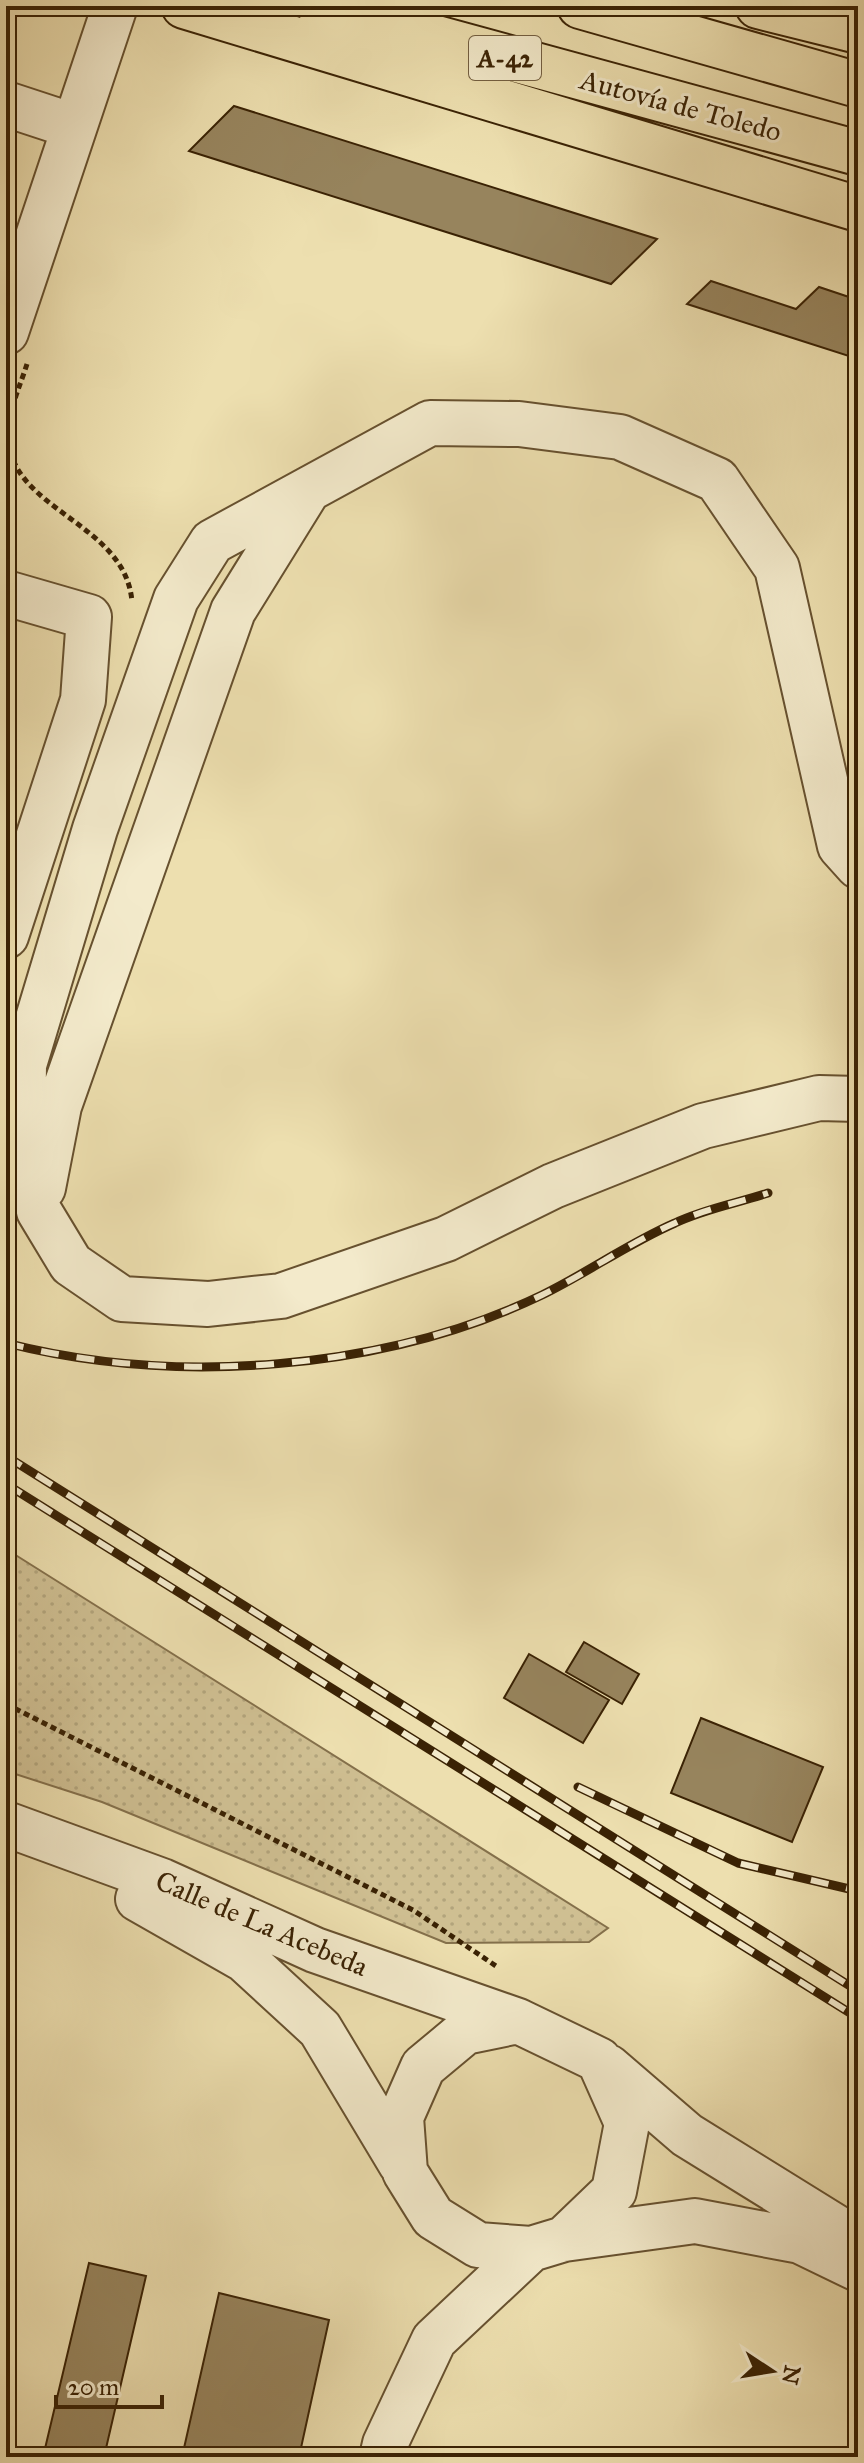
<svg xmlns="http://www.w3.org/2000/svg" width="864" height="2463" font-family="'IM FELL Great Primer',serif">
  <style>
    .grass { fill: url(#grass-dots); stroke: #84704b; stroke-width: 2 }
    .building { fill: #97845d; stroke: #3a2204; stroke-width: 2 }
    .lines { fill: none; stroke-linecap: round; stroke-linejoin: round }
    .minor-casing { stroke: #67512f; stroke-width: 48 }
    .highway-casing { stroke: #3a2204; stroke-width: 48 }
    .path { stroke: #3a2204; stroke-width: 5; stroke-dasharray: 6 4; stroke-linecap: butt }
    .minor { stroke: #f3eacb; stroke-width: 44 }
    .highway { stroke: #eddfaf; stroke-width: 44 }
    .rail-casing { stroke: #3a2204; stroke-width: 9 }
    .rail { stroke: #f3eacb; stroke-width: 6; stroke-dasharray: 18; stroke-linecap: butt }
    .labels { text-anchor: middle; stroke-width: 6; stroke-linejoin: round; paint-order: stroke }
    .shield { fill: #f3eacb; stroke: #725e40; stroke-width: 2 }
    .shield-label { font-size: 26px; font-weight: bold; fill: #3a2204 }
    .street-label { font-size: 28px; fill: #3a2204; stroke: #f3eacb }
  </style>
  <defs>
    <pattern id="grass-dots" width="8" height="8" patternUnits="userSpaceOnUse" patternTransform="scale(2)"><rect width="8" height="8" fill="#cfbf92"/><path d="M2 2h.1M6 6h.1" fill="none" stroke="#b2a47c" stroke-width="1.8" stroke-linecap="round"/></pattern>
  </defs>
  <rect width="100%" height="100%" fill="#eddfaf"/>
  <filter id="stains"><feTurbulence type="fractalNoise" baseFrequency=".0025" numOctaves="4"/><feColorMatrix values="0 0 0 0 .2 0 0 0 0 .09 0 0 0 0 .02 0 0 0 .5 -.17"/></filter>
  <radialGradient id="worn" r=".72"><stop offset=".6" stop-color="#630" stop-opacity="0"/><stop offset="1" stop-color="#630" stop-opacity=".3"/></radialGradient>
  <!-- grass -->
  <path class="grass" d="M6,1549L608,1928L589,1942L446,1943L102,1802L6,1771Z"/>
  <!-- building -->
  <path class="building" d="M234,106L657,239L611,284L189,151Z
    M711,281L796,309L819,287L858,300V359L687,304Z
    M584,1642L639,1674L622,1704L566,1672Z
    M529,1654L609,1700L583,1743L504,1698Z
    M701,1718L823,1767L792,1842L671,1793Z
    M89,2263L146,2276L104,2457H43Z
    M219,2293L329,2320L299,2457H182Z"/>
  <g class="lines">
    <defs>
      <path id="minor" d="M6,104L73,126
        M6,332L115,6
        M6,593L89,617L83,700L6,936
        M858,866L840,846L777,568L717,480L620,437L519,424L430,423L212,542L176,599L95,829L24,1065L23,1139L39,1211L71,1264L122,1299L208,1304L281,1296L446,1239L553,1186L703,1126L819,1098L858,1099
        M43,1188L59,1106L233,611L308,490
        M6,1824L162,1881L315,1950L518,2021
        M138,1899L245,1960L320,2029L401,2164
        M608,2067L687,2135L858,2241
        M564,2239L614,2191L627,2123L599,2060L518,2021L465,2032L423,2067L401,2117L405,2172L433,2217L478,2245L531,2249L564,2239L695,2221L800,2241L858,2269
        M382,2457L385,2444L434,2340L531,2249"/>
      <path id="highway" d="M184,6L858,209
        M319,6L858,153
        M580,6L858,85
        M758,6L858,31"/>
    </defs>
    <!-- minor casing -->
    <use href="#minor" class="minor-casing"/>
    <!-- highway casing -->
    <use href="#highway" class="highway-casing"/>
    <!-- path -->
    <path class="path" d="M27,364C20,386 8,412 8,436C10,511 126,522 132,602
      M6,1704L413,1910L496,1966"/>
    <!-- minor -->
    <use href="#minor" class="minor"/>
    <!-- highway -->
    <use href="#highway" class="highway"/>
    <defs>
      <path id="rail" d="M6,1343C175,1386 384,1371 542,1295C587,1273 629,1243 675,1223C704,1209 738,1203 768,1193
        M6,1456L858,1991
        M6,1484L858,2018
        M578,1787L738,1863L858,1891"/>
    </defs>
    <!-- rail casing -->
    <use href="#rail" class="rail-casing"/>
    <!-- rail -->
    <use href="#rail" class="rail"/>
  </g>
  <g class="labels">
    <!-- shield labels -->
    <rect class="shield" x="469" y="36" width="72" height="44" rx="6"/>
    <g class="shield-label">
      <text x="505" y="67">A-42</text>
    </g>
    <!-- street labels -->
    <g class="street-label">
      <text transform="translate(681 105) rotate(15)" y="10">Autovía de Toledo</text>
      <text transform="translate(262 1923) rotate(23)" y="10">Calle de La Acebeda</text>
    </g>
  </g>
  <!-- margin -->
  <rect width="864" height="2463" fill="none" stroke="#eddfaf" stroke-width="32"/>
  <rect x="8" y="8" width="848" height="2447" fill="none" stroke="#3a2204" stroke-width="4"/>
  <rect x="16" y="16" width="832" height="2431" fill="none" stroke="#3a2204" stroke-width="2"/>
  <!-- north arrow -->
  <g transform="translate(772 2371) rotate(102)" stroke="#f3eacb" stroke-width="6" paint-order="stroke">
  <path d="M0-6L14 30L0 20L-14 30Z" fill="#3a2204"/>
  <text y="-12" font-size="22" font-weight="bold" text-anchor="middle" fill="#3a2204">N</text>
  </g>
  <!-- scale -->
  <path d="M56 2395v12h106v-12" fill="none" stroke="#3a2204" stroke-width="4"/>
  <text x="68" y="2395" font-size="24" fill="#3a2204" stroke="#f3eacb" stroke-width="6" paint-order="stroke">20 m</text>
  <rect width="100%" height="100%" filter="url(#stains)"/>
  <rect width="100%" height="100%" fill="url(#worn)"/>
</svg>
